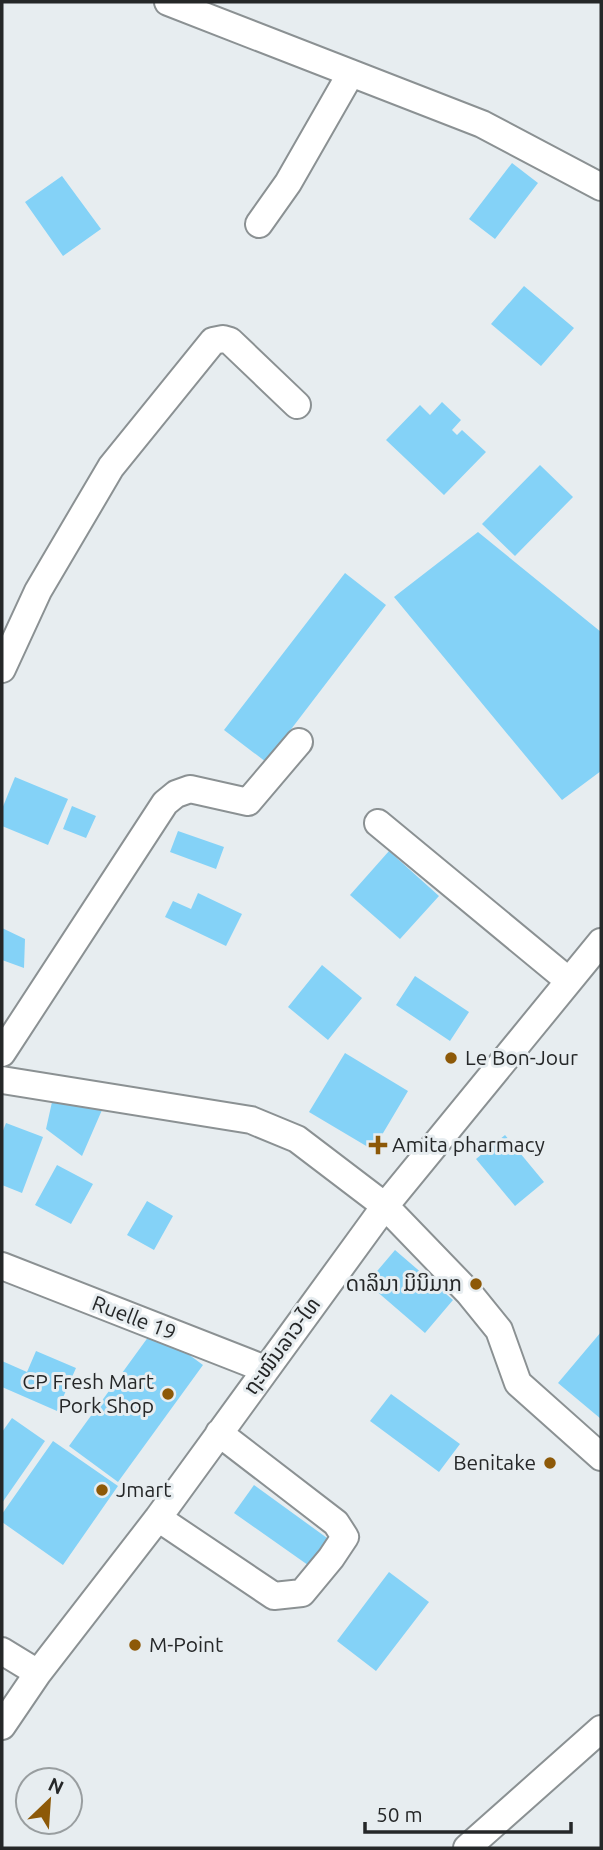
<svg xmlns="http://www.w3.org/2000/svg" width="603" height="1850" font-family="Ubuntu,'Noto Sans Lao',sans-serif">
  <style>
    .building { fill: #84d2f7 }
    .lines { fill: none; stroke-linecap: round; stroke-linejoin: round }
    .minor-casing { stroke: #8b9193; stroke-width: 30 }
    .minor { stroke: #fff; stroke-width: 26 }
    .poi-dot { fill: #8d5908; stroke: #e7edf0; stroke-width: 2.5 }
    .labels { text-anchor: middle; stroke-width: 6; stroke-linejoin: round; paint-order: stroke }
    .poi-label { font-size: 21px; fill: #252728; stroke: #e7edf0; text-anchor: start }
    .street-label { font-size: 21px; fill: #252728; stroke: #e7edf0 }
  </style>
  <rect width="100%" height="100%" fill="#e7edf0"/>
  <!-- building -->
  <path class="building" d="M512,163L538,183L495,239L469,219Z
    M62,176L101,229L63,256L25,202Z
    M524,286L574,328L541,366L491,324Z
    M442,402L461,420L452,430L457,435L462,430L486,452L444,495L386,440L420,405L430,415Z
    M540,465L573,497L515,556L482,524Z
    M478,532L601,632V771L562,800L394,597Z
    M345,573L386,605L266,762L224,730Z
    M15,777L68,799L48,845L2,826V809Z
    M72,806L96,816L86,838L63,829Z
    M178,831L224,847L216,869L170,852Z
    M389,851L439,896L400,939L350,895Z
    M198,893L242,914L226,946L165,917L173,901L191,909Z
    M2,928L25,939L24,968L2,960Z
    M322,965L362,998L328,1040L288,1007Z
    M415,976L469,1012L450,1041L396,1005Z
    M345,1053L408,1091L373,1150L309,1112Z
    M52,1102L102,1110L82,1156L46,1129Z
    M6,1123L43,1137L22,1193L2,1185V1133Z
    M505,1135L544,1182L515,1206L476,1159Z
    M57,1165L93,1184L71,1224L35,1205Z
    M147,1201L173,1216L154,1250L127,1235Z
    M395,1250L453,1300L425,1333L367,1283Z
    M154,1329L203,1365L118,1482L69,1446Z
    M601,1332V1419L558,1383Z
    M36,1351L76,1368L57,1411L2,1387V1361L27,1372Z
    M391,1394L460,1444L439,1472L370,1421Z
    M12,1418L45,1441L2,1503V1432Z
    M53,1441L118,1486L63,1565L2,1522V1514Z
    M254,1485L334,1543L315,1570L234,1513Z
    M389,1572L429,1602L376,1671L337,1641Z"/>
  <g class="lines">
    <defs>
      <path id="minor" d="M168,2L482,124L601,187
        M259,224L288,183L351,73
        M2,669L38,591L111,467L213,341L223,339L230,341L297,405
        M378,823L569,981
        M2,1053L165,803L176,794L190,789L248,802L299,742
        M2,1080L251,1120L297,1139L385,1206L469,1293L499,1330L518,1383L601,1457
        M2,1266L265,1369
        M158,1518L274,1596L302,1593L331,1558L345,1537L336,1523L219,1433
        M2,1651L38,1673
        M2,1726L38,1673L158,1518L385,1206L601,942
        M467,1848L601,1729"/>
    </defs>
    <!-- minor casing -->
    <use href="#minor" class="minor-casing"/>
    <!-- minor -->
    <use href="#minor" class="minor"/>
  </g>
  <!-- markers -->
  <g class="poi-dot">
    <circle cx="451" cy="1058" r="7"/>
    <path d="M374.5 1134.5h7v7h7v7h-7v7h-7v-7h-7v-7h7z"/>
    <circle cx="476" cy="1284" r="7"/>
    <circle cx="168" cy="1394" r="7"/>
    <circle cx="550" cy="1463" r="7"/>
    <circle cx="102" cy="1490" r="7"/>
    <circle cx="135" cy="1645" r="7"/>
  </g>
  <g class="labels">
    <!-- poi labels -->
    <g class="poi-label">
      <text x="465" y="1065">Le Bon-Jour</text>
      <text x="392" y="1152">Amita pharmacy</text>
      <text x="462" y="1291" text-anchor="end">ດາລິນາ ມິນິມາກ</text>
      <text x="154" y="1389" text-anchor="end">CP Fresh Mart<tspan x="154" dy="24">Pork Shop</tspan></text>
      <text x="536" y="1470" text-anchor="end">Benitake</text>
      <text x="116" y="1497">Jmart</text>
      <text x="149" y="1652">M-Point</text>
    </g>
    <!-- street labels -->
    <g class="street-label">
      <text transform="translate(134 1318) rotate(21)" y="7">Ruelle 19</text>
      <text transform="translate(282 1346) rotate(-54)" y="7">ຖະໜົນລາວ-ໄທ</text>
    </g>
  </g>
  <!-- border -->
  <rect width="603" height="1850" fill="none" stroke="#252728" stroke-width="7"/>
  <!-- north arrow -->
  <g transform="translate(49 1801) rotate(25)"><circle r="33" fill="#e7edf0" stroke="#999ea0" stroke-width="2"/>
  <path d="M0-5L12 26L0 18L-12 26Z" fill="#8d5908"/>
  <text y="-10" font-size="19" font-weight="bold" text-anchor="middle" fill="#252728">N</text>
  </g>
  <!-- scale -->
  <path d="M365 1822v10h206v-10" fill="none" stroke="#252728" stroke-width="3.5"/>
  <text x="376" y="1822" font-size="21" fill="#252728" stroke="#e7edf0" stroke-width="5" paint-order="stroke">50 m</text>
</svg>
